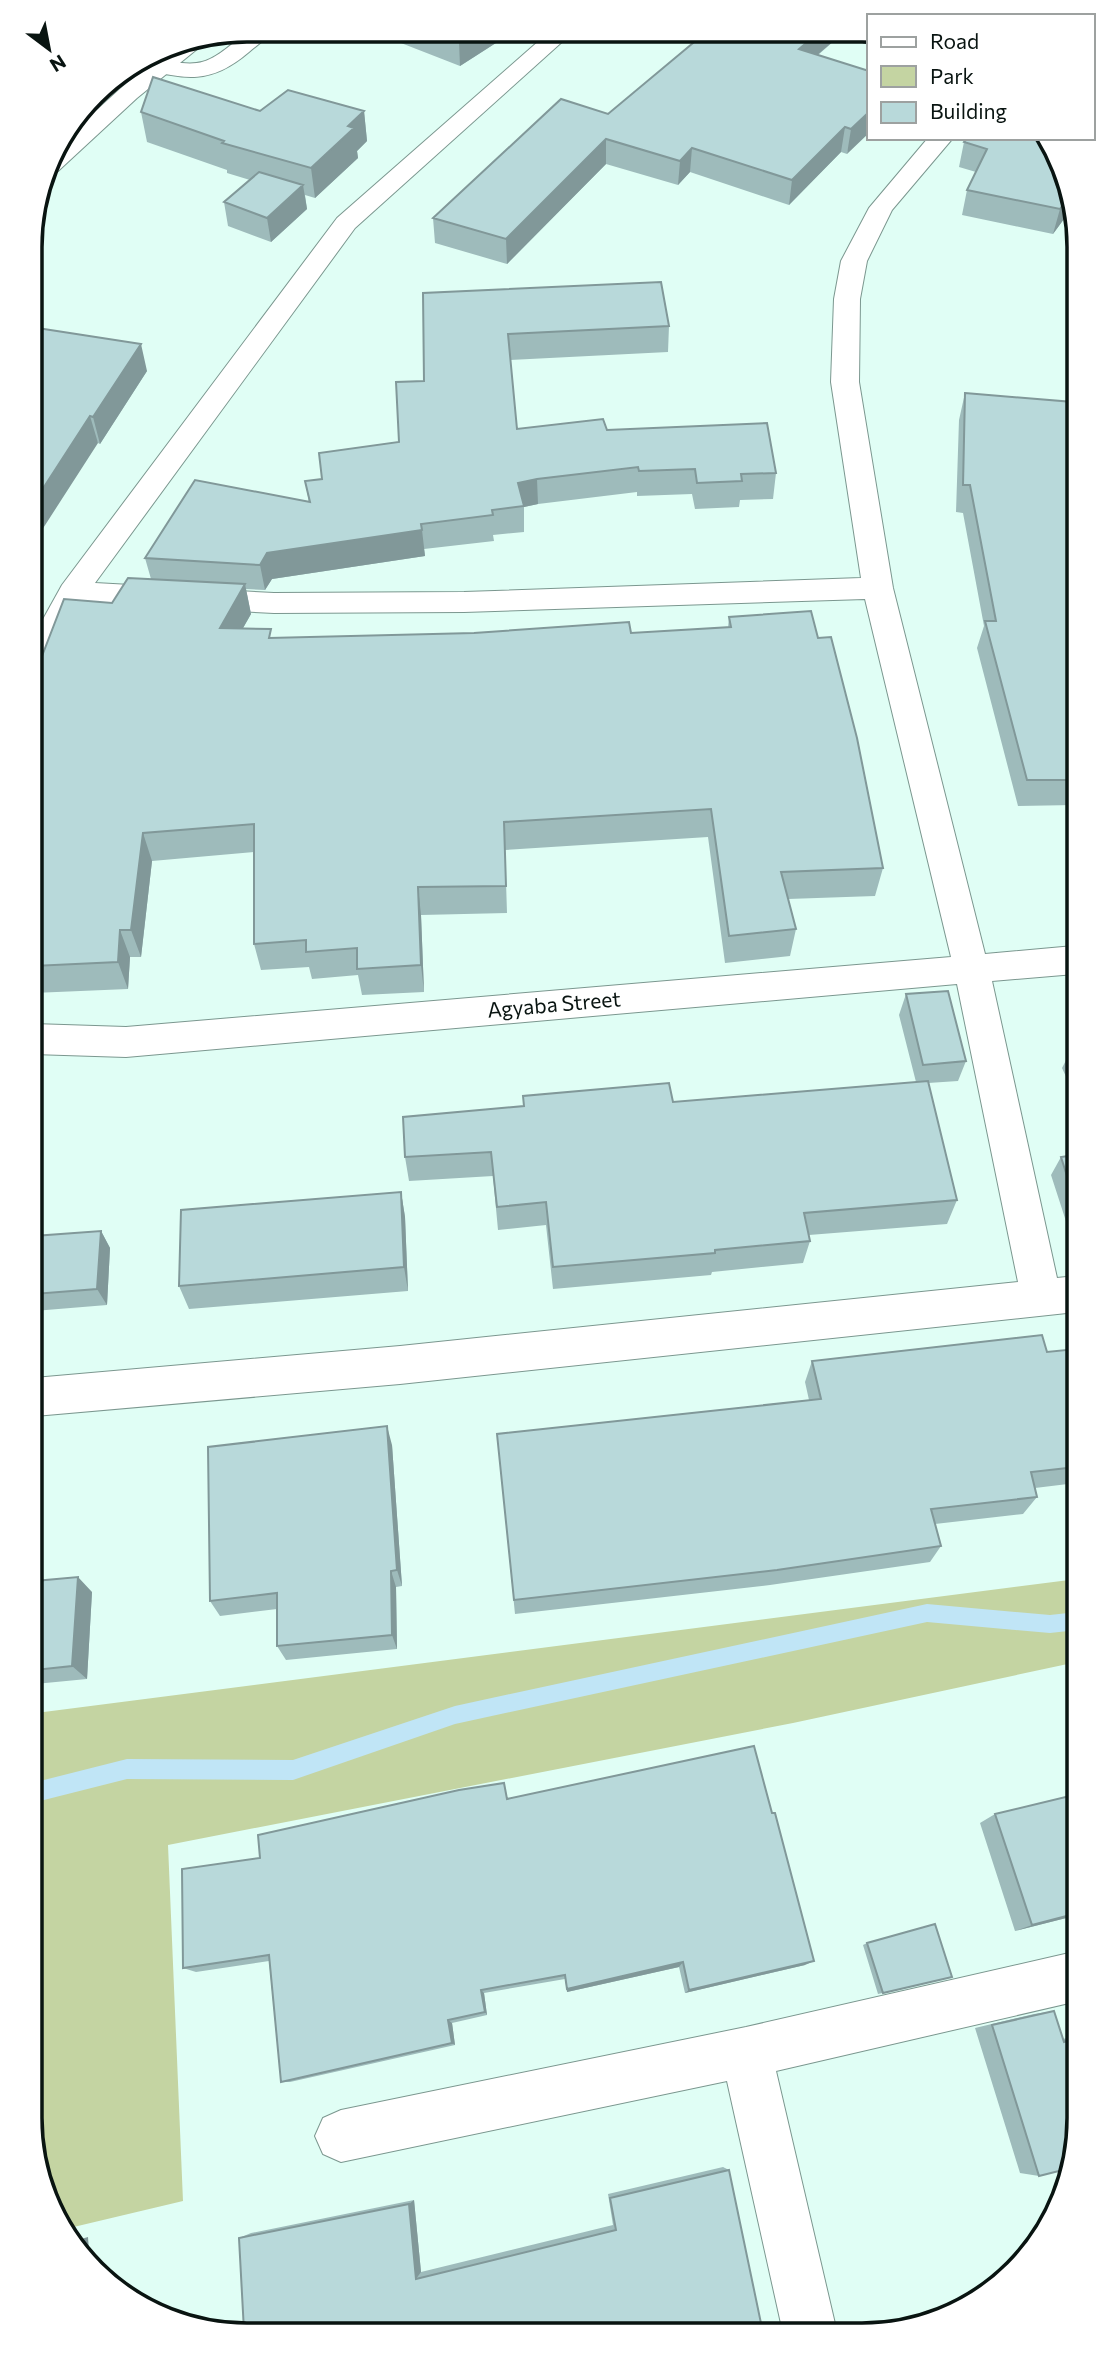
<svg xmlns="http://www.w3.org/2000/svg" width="1109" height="2365" font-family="Commissioner,sans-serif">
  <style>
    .green { fill: #c4d4a2 }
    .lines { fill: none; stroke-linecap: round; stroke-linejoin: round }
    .stream { fill: #c0e5f6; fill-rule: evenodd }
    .minor-casing { stroke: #7b978f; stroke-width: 2 }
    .highway-casing { stroke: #7b978f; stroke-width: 2 }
    .minor { fill: #fff; fill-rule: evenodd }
    .highway { fill: #fff; fill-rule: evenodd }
    .wall { fill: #9ebbbb }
    .shaded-wall { fill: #819899 }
    .building { fill: #b8d9da; stroke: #819899; stroke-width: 2 }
    .labels { text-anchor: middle; stroke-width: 5; stroke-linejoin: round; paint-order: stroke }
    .street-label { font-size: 21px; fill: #091411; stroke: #fff }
    .rim { fill: none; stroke: #091411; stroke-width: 3.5 }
  </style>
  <rect width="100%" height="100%" fill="#e0fef5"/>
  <!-- green -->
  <path class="green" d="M1077,1579V1662L793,1723L168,1845L183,2201L61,2230L59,2227L37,2175L36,1713Z"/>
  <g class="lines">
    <!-- stream -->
    <path class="stream" d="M927,1604L1050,1615L1077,1612V1630L1050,1633L927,1622L455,1724L293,1780L127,1779L36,1802V1782L127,1759L293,1760L455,1706Z"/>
    <defs>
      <path id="minor" d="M249,30H273C267,39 257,45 249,52C207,88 181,78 132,66L148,56C203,70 206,66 249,30Z
        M549,32H573L355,228L95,583L274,593L464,592L861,578L831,382L834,299L841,261L869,208L928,138H953L892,210L867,261L860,299L859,382L893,588L985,954L1074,946L1075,974L992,981L1057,1278L1076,1276V1312L400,1384L35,1416L34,1378L400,1346L1018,1282L957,984L126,1057L33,1054V1024L126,1027L951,957L865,599L464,612L274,613L82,603L43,675L32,678V639L62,585L337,218Z
        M1078,1951V2001L776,2071L836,2328H782L727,2081L341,2162L323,2154L315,2136L323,2118L341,2110L746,2027Z"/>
      <path id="highway" d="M204,38L202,45L137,98L57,172L46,174L53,150L121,88L175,44Z"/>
    </defs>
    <!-- minor casing -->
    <use href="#minor" class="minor-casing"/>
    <!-- highway casing -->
    <use href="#highway" class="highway-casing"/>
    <!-- minor -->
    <use href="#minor" class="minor"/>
    <!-- highway -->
    <use href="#highway" class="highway"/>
  </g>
  <!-- wall -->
  <path class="wall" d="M400,31H522L504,43L499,41L460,66L401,43Z
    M705,33H843L818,55L869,71L847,154L841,152L789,205L690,172L678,185L606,164L507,264L435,243L433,218L608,114Z
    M260,111H364L367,141L357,151L358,158L315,198L305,195L307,209L271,242L228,226L224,202L250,180L227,173V170L147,142L141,112Z
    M967,138L1072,190V208L1053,234L962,215L967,190L976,172L959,167L964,142Z
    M423,293L669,326L668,352L510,360L517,429L607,430L776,473L773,499L740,500L739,507L695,509L692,494L637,496V492L538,504L524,507V532L493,535L494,541L424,549L425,556L272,579L265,590L246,589L251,614L243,628L273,638L631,633L728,628L729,617L818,638L883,868L875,896L788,899L796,929L790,956L725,963L708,837L505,850L507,913L421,915L424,992L362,995L358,975L312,979L309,967L261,970L254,944V852L152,861L141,957H130L128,989L33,993L32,682L112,603L151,579L145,558L309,502L305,481L322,479L399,442L424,381Z
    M31,327L147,371L100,444L98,443Z
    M965,393L1073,402L1074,805L1018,806L977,648L984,626L963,513L956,512L959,420Z
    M906,994L966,1061L958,1081L928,1083L957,1200L947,1224L809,1235L810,1241L803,1263L712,1272L711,1275L553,1289L546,1225L498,1230L493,1176L409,1181L405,1157L673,1102L916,1082L899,1015Z
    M1075,1043V1096L1062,1068Z
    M1075,1155L1076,1246H1074L1051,1175L1061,1157Z
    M401,1192L405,1217L408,1291L189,1309L179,1286Z
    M101,1231L110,1248L107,1305L34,1311V1236Z
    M1076,1349V1483L1035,1488L1037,1497L1023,1514L935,1524L941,1546L930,1562L770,1585L515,1614L497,1434L809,1400L805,1382L812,1361L1047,1352Z
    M392,1445L402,1586L396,1587L397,1649L286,1660L277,1646V1609L220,1616L210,1601Z
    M35,1581L92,1592L87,1679L35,1684Z
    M1078,1794V1915L1015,1931L980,1823L995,1814Z
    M507,1799L805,1965L685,1993L679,1967L567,1992L565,1979L484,1993L487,2015L452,2023L455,2045L290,2082H281L269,1961L196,1972L183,1968L260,1858Z
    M867,1943L952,1977L878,1994L863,1945Z
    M1054,2011L1063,2039L1078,2035L1079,2133L1039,2176L1020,2173L975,2028L1034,2014Z
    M723,2167L729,2170L762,2328L244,2331L239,2238L251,2233L414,2200L421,2272L613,2225L608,2194Z"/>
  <!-- shaded-wall -->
  <path class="shaded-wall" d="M475,31H499V41L460,66L459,42Z
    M504,31H522L504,43Z
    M818,33H843L796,73L799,49Z
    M364,111L367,141L357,151L358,158L315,198L311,168L348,126Z
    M869,112V133L847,154L851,129Z
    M845,127L841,152L789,205L792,180Z
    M606,139V164L507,264L506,239Z
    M692,148L690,172L678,185L680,161Z
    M303,185L307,209L271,242L267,218Z
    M1072,192V208L1053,234L1060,209Z
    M141,344L147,371L100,444L93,417Z
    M90,416L98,443L31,547V507Z
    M537,479L538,504L524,507L518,483Z
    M422,530L425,556L272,579L265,590L260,565L267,553Z
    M245,584L251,614L226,658L220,628Z
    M143,833L152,861L141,957L131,930Z
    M418,887L421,915L424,992L421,965Z
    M120,930L130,957L128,989L118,962Z
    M401,1192L405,1217L408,1291L404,1267Z
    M101,1231L110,1248L107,1305L97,1289Z
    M387,1426L392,1445L402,1586L397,1570Z
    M391,1571L396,1587L397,1649L392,1635Z
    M78,1577L92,1592L87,1679L72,1666Z
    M1078,1913V1915L1015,1931L1032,1925Z
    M814,1961L805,1965L685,1993L689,1990Z
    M683,1962L679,1967L567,1992V1989Z
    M481,1990L484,1993L487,2015L485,2012Z
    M448,2020L452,2023L455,2045L452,2043Z
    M414,2200L421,2272L416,2279L409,2204Z
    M88,2237L90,2265L71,2242Z"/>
  <!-- building -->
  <path class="building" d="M431,31H475L459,42Z
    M705,33H818L799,49L869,71V112L851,129L845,127L792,180L692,148L680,161L606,139L506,239L433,218L561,99L608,114Z
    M153,77L260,111L288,90L364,111L348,126L354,128L311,168L222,143L224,141L141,112Z
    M967,138H1050L1072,192L1060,209L967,190L987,149L964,142Z
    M259,172L303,185L267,218L224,202Z
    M661,282L669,326L508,334L517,429L603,419L607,430L767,423L776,473L741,474L742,481L697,483L695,469L639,471L638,467L537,479L518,483L524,506L492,510L493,515L421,524L422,530L267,553L260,565L145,558L195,480L310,502L305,481L322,479L319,453L399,442L396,382L424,381L423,293Z
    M31,327L141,344L93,417L90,416L31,507Z
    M965,393L1073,402L1074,780H1027L985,621H996L970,485H963Z
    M128,578L245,584L220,628L271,629L269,638L474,633L629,622L631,633L731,627L729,617L811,611L818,638L831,637L857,738L883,868L781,872L796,929L729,936L711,809L504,822L506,886L418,887L421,965L357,969V948L306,952V940L254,944V824L143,833L131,930H120L118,962L33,966L32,682L64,599L112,603Z
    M948,991L966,1061L923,1065L906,994Z
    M928,1081L957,1200L804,1213L810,1241L715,1250V1253L553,1267L546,1202L497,1207L491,1152L405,1157L403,1117L524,1106L523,1096L669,1083L673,1102Z
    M1075,1155V1201L1061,1157Z
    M401,1192L404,1267L179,1286L181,1210Z
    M101,1231L97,1289L34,1294V1236Z
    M1042,1335L1047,1352L1076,1349V1467L1031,1472L1037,1497L931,1509L941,1546L777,1570L514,1600L497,1434L821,1399L812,1361Z
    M387,1426L397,1570L391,1571L392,1635L277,1646V1593L210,1601L208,1447Z
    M78,1577L72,1666L35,1670V1581Z
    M754,1746L772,1813H775L814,1961L689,1990L683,1962L567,1989L565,1975L481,1990L485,2012L448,2020L452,2043L281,2082L269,1955L183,1968L182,1869L260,1858L258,1835L459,1790L504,1783L507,1799Z
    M1078,1794V1913L1032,1925L995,1814Z
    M935,1924L952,1977L883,1993L867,1943Z
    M1054,2011L1064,2042L1078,2038L1079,2133L1071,2168L1039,2176L992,2025Z
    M729,2170L762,2328L244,2331L239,2238L409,2204L416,2279L616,2230L610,2198Z"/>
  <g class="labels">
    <!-- street labels -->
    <g class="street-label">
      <text transform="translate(554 1005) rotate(-5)" y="7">Agyaba Street</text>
    </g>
  </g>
  <!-- crop -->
  <path d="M0 0H1109V2365H0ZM247 42H862A205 205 0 0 1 1067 247V2118A205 205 0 0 1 862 2323H247A205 205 0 0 1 42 2118V247A205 205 0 0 1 247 42Z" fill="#fff" fill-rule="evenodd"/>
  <path class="rim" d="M247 42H862A205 205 0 0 1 1067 247V2118A205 205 0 0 1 862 2323H247A205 205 0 0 1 42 2118V247A205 205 0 0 1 247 42Z"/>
  <!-- legend -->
  <rect x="867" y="14" width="228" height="126" fill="#ffffff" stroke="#9da1a0" stroke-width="2"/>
  <rect x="881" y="37" width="35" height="10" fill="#ffffff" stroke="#9da1a0" stroke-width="2"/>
  <text x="930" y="49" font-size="21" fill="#091411">Road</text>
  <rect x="881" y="66" width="35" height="21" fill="#c4d4a2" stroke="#9da1a0" stroke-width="2"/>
  <text x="930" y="84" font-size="21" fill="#091411">Park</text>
  <rect x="881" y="102" width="35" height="21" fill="#b8d9da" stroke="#9da1a0" stroke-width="2"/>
  <text x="930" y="119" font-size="21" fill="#091411">Building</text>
  <!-- north arrow -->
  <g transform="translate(49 49) rotate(148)" stroke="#ffffff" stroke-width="5" paint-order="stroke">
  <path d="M0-5L12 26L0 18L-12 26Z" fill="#091411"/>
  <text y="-10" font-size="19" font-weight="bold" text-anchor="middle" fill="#091411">N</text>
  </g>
</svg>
